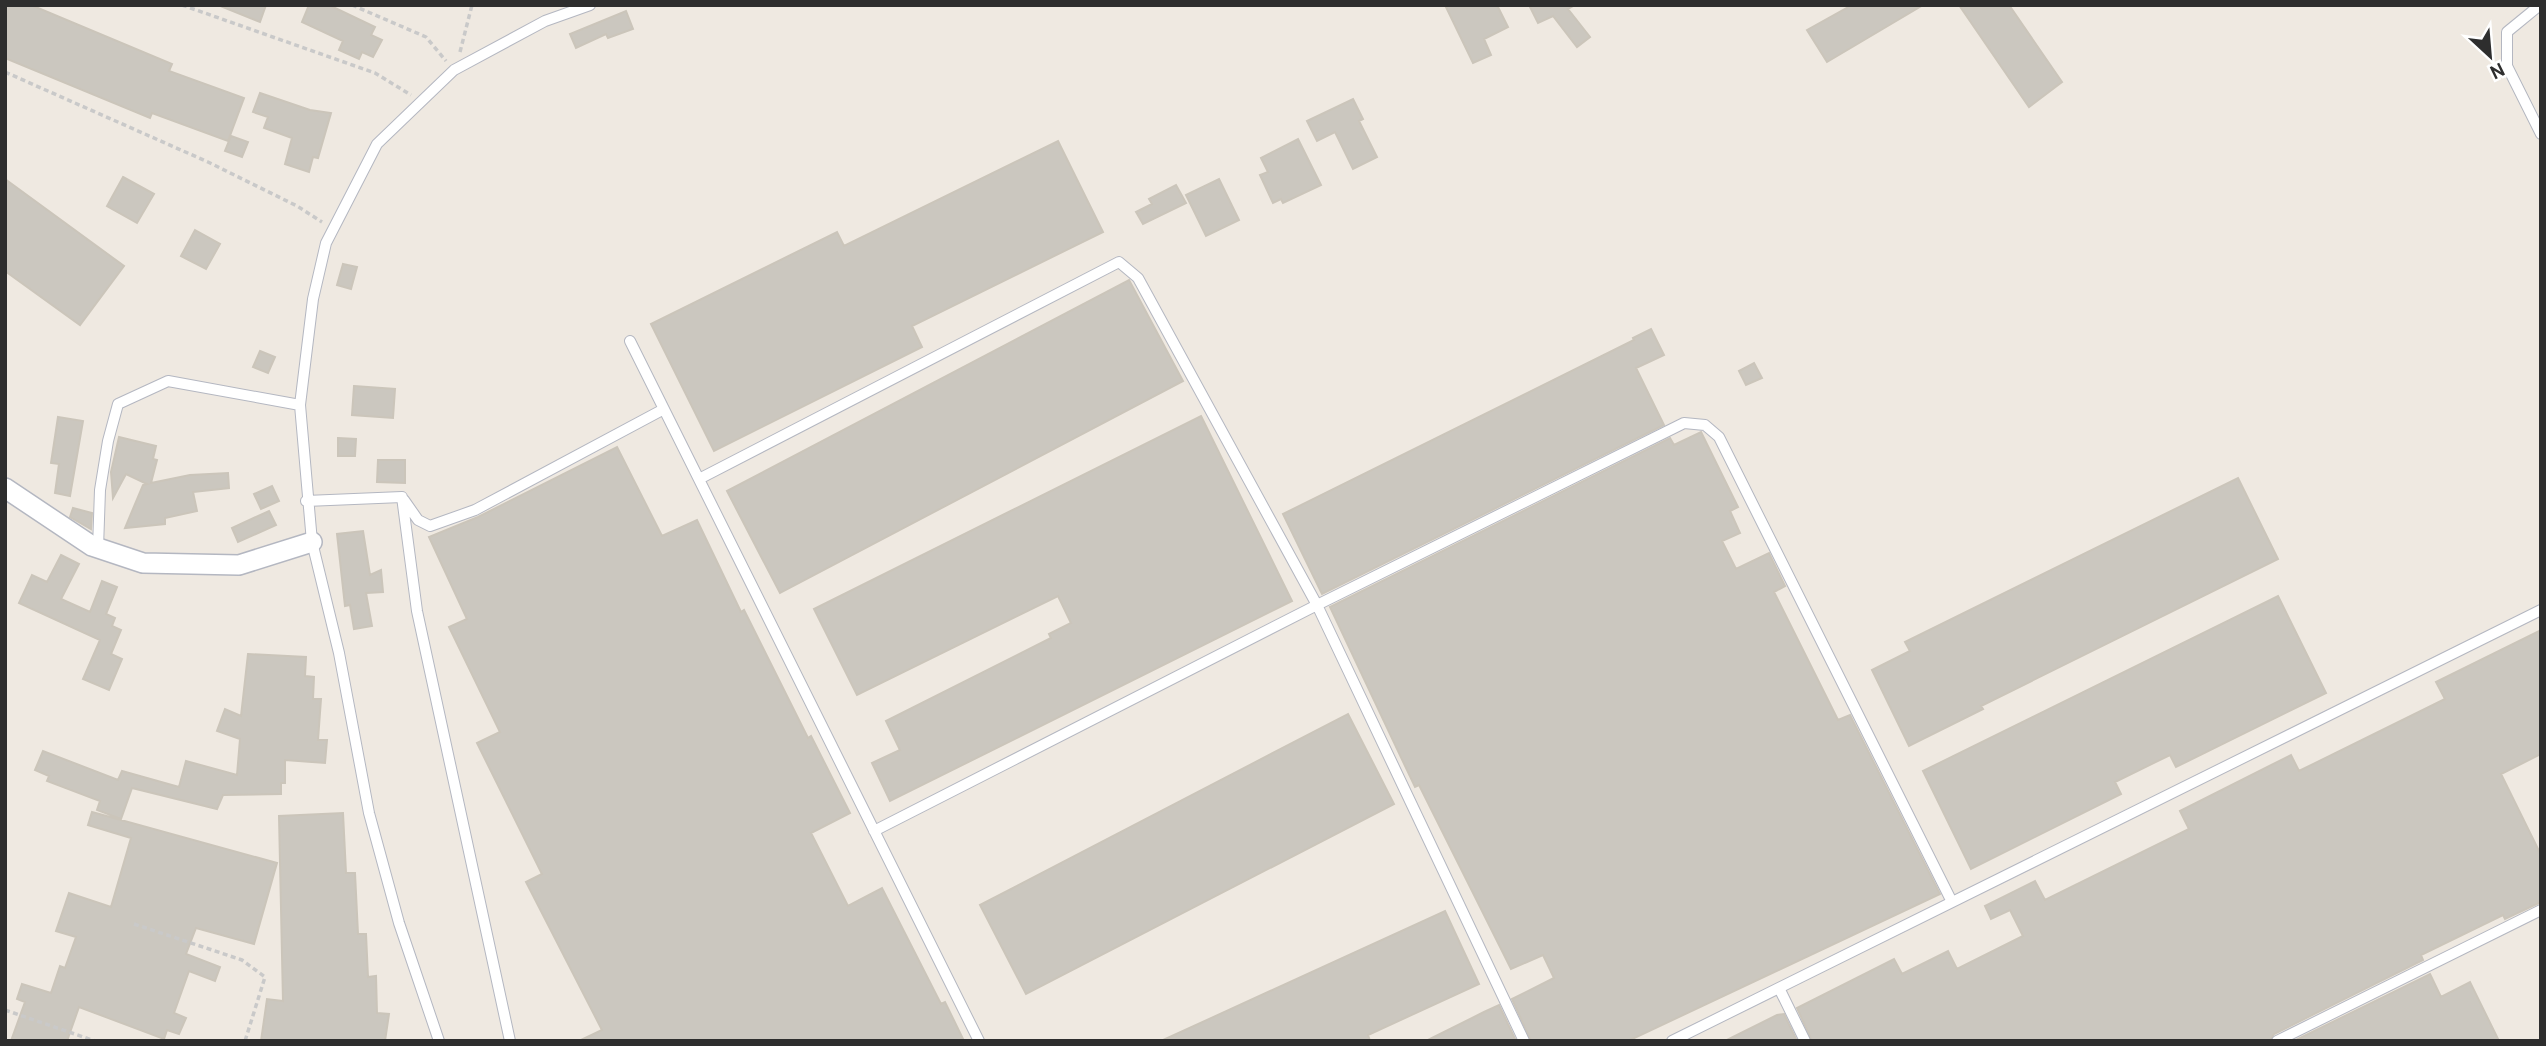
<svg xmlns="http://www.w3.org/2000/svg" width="2546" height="1046" font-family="Cabin,sans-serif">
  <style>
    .building { fill: #cbc7bf; stroke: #cbc5ba; stroke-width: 2 }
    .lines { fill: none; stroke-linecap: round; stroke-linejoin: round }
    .lane-casing { stroke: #b4b7c1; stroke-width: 12 }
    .street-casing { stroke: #b4b7c1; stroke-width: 22 }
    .path { stroke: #c9c9c9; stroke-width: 3.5; stroke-dasharray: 5 3.5; stroke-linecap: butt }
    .lane { stroke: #fff; stroke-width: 10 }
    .street { stroke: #fff; stroke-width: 19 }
  </style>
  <rect width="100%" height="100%" fill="#efe9e1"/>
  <!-- building -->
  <path class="building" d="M5,5H31L172,64L169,71L244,98L228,141L152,113L150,118L5,58Z
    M218,5H266L260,22Z
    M309,5H329L375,27L371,35L382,40L373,57L362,52L359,59L339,50L343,41L302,22Z
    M1445,5H1497L1508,27L1484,39L1491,55L1473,63Z
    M1529,5H1575L1568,9L1590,37L1577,47L1553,16L1538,23Z
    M1852,5H1923L1827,62L1807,30Z
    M1959,5H2009L2062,82L2029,107Z
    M626,11L633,29L608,38L606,34L576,48L570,34Z
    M260,93L310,110L331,113L318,158L313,157L309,172L285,164L292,138L264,128L268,117L253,112Z
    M1353,99L1363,119L1359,121L1377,157L1353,169L1335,132L1317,141L1307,121Z
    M231,136L248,142L242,157L225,151Z
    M1298,139L1321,185L1283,203L1281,199L1273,203L1260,175L1268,172L1261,158Z
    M1058,141L1103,232L912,326L922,347L714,451L651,324L837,232L844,246Z
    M123,177L154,194L137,223L107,206Z
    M5,179L124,266L80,325L5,271Z
    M1219,179L1239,220L1206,236L1186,195Z
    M1176,185L1186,203L1143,224L1136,212L1152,204L1149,199Z
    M195,230L220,244L206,269L181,256Z
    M343,264L357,267L351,289L337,285Z
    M1129,280L1183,381L780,593L727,491Z
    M1651,329L1664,355L1636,368L1664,425L1322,594L1283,514L1634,340L1633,338Z
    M260,351L275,357L268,373L253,367Z
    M1754,363L1762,378L1746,385L1739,371Z
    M354,386L395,389L393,418L352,415Z
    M1201,416L1292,601L890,801L872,763L900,750L886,721L1051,638L1049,634L1071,623L1058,596L857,695L814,609Z
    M58,417L83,421L70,496L55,493L59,464L51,463Z
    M1701,432L1738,507L1730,511L1740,533L1722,541L1736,569L1769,553L1785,586L1774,592L1838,720L1850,715L1940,894L1628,1041H1531L1512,999L1554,978L1543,955L1511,969L1419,785L1415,787L1330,607L1670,438L1674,445Z
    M119,437L156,446L153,459L157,460L151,483L190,475L228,473L229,488L193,492L197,511L165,518V524L125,528L143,485L147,484L126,474L113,498L111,472Z
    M338,438L356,439L355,456H338Z
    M617,447L662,536L697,520L741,612L744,610L808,738L811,736L850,813L811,833L848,906L882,888L941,1004L945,1002L964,1041H579L602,1030L526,882L542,874L477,743L500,732L449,627L467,619L429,537L478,517Z
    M378,460H405V483L377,482Z
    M2238,478L2278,559L1981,706L1983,709L1909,746L1872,670L1910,651L1905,642Z
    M272,486L279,501L261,509L254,494Z
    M73,508L92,513L91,529L70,517Z
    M269,511L276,525L238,542L232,528Z
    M363,531L370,575L381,570L383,592L366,593L372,626L354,629L350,605L345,606L337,534Z
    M61,555L79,564L61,599L90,612L102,581L117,587L106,614L115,618L112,626L121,630L111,654L122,659L109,690L83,679L100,640L19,603L32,575L47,582Z
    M2278,596L2326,693L2176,767L2170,755L2115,782L2121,794L1971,869L1923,771Z
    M2541,630V754L2501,774L2541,855V902L2505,919L2503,915L2421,955L2423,960L2274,1034L2270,1041H1812L1797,1008L1894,959L1902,974L1948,951L1957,969L2023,936L2010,910L1991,919L1985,906L2035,881L2045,900L2189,829L2180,811L2291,755L2299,771L2445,699L2436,682Z
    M248,654L306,657L305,676L314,677L313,699H321L318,740H327L325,763L285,760V783H281V794L223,795L217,809L132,788L121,819L97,810L100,801L47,781L49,776L35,770L43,751L118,780L122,771L179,787L186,761L237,775L240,739L217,731L225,709L241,716Z
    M1348,714L1394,804L1026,994L980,905Z
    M92,812L277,863L254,944L196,928L186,954L220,967L215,981L189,971L174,1013L186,1018L179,1034L167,1030L164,1039L79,1007L67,1041H11L25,1002L17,999L22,984L51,993L60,966L65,968L76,937L56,931L69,893L111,907L131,838L88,825Z
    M343,813L346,873H355L358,934H366L368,977L376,976L377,1013L389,1014L385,1041H261L267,999L283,1001L279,816Z
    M1445,911L1479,984L1368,1035L1370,1041H1161Z
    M2430,974L2441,997L2470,982L2499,1041H2294Z
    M1499,1005L1516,1041H1426L1484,1012Z
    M1784,1014L1797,1041H1725L1777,1015Z"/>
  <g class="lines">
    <defs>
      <path id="lane" d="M2540,5L2507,32V66L2541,134
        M630,341L979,1041
        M699,479L1119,262L1138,278L1317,605L1524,1041
        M404,500L418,520L430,526L475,510L664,409
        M306,501L402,497L417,611L510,1041
        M98,548L100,490L108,441L118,404L168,381L300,405
        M874,831L1317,605L1684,423L1705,425L1719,437L1952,902
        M1779,988L1805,1041
        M439,1041L399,923L369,813L339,653L312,542L300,405L313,299L326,243L377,144L454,70L545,21L590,5
        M1672,1041L2541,610
        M2277,1041L2541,910"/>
      <path id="street" d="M5,488L92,546L143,563L239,565L312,542"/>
    </defs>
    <!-- lane casing -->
    <use href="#lane" class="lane-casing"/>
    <!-- street casing -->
    <use href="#street" class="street-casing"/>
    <!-- path -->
    <path class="path" d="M182,5L375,73L411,95
      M352,5L426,37L446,61
      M460,52L472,5
      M5,72L208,162L297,206L322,222
      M134,924L242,960L265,977L245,1041
      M5,1010L95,1041"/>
    <!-- lane -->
    <use href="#lane" class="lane"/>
    <!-- street -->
    <use href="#street" class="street"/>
  </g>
  <!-- border -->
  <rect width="2546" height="1046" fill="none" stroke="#2e2e2e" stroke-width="14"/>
  <!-- north arrow -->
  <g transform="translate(2490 56) rotate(154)" stroke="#ffffff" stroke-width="5" paint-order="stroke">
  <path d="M0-5L12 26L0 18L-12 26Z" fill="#2e2e2e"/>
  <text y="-10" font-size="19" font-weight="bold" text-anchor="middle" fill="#2e2e2e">N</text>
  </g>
</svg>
